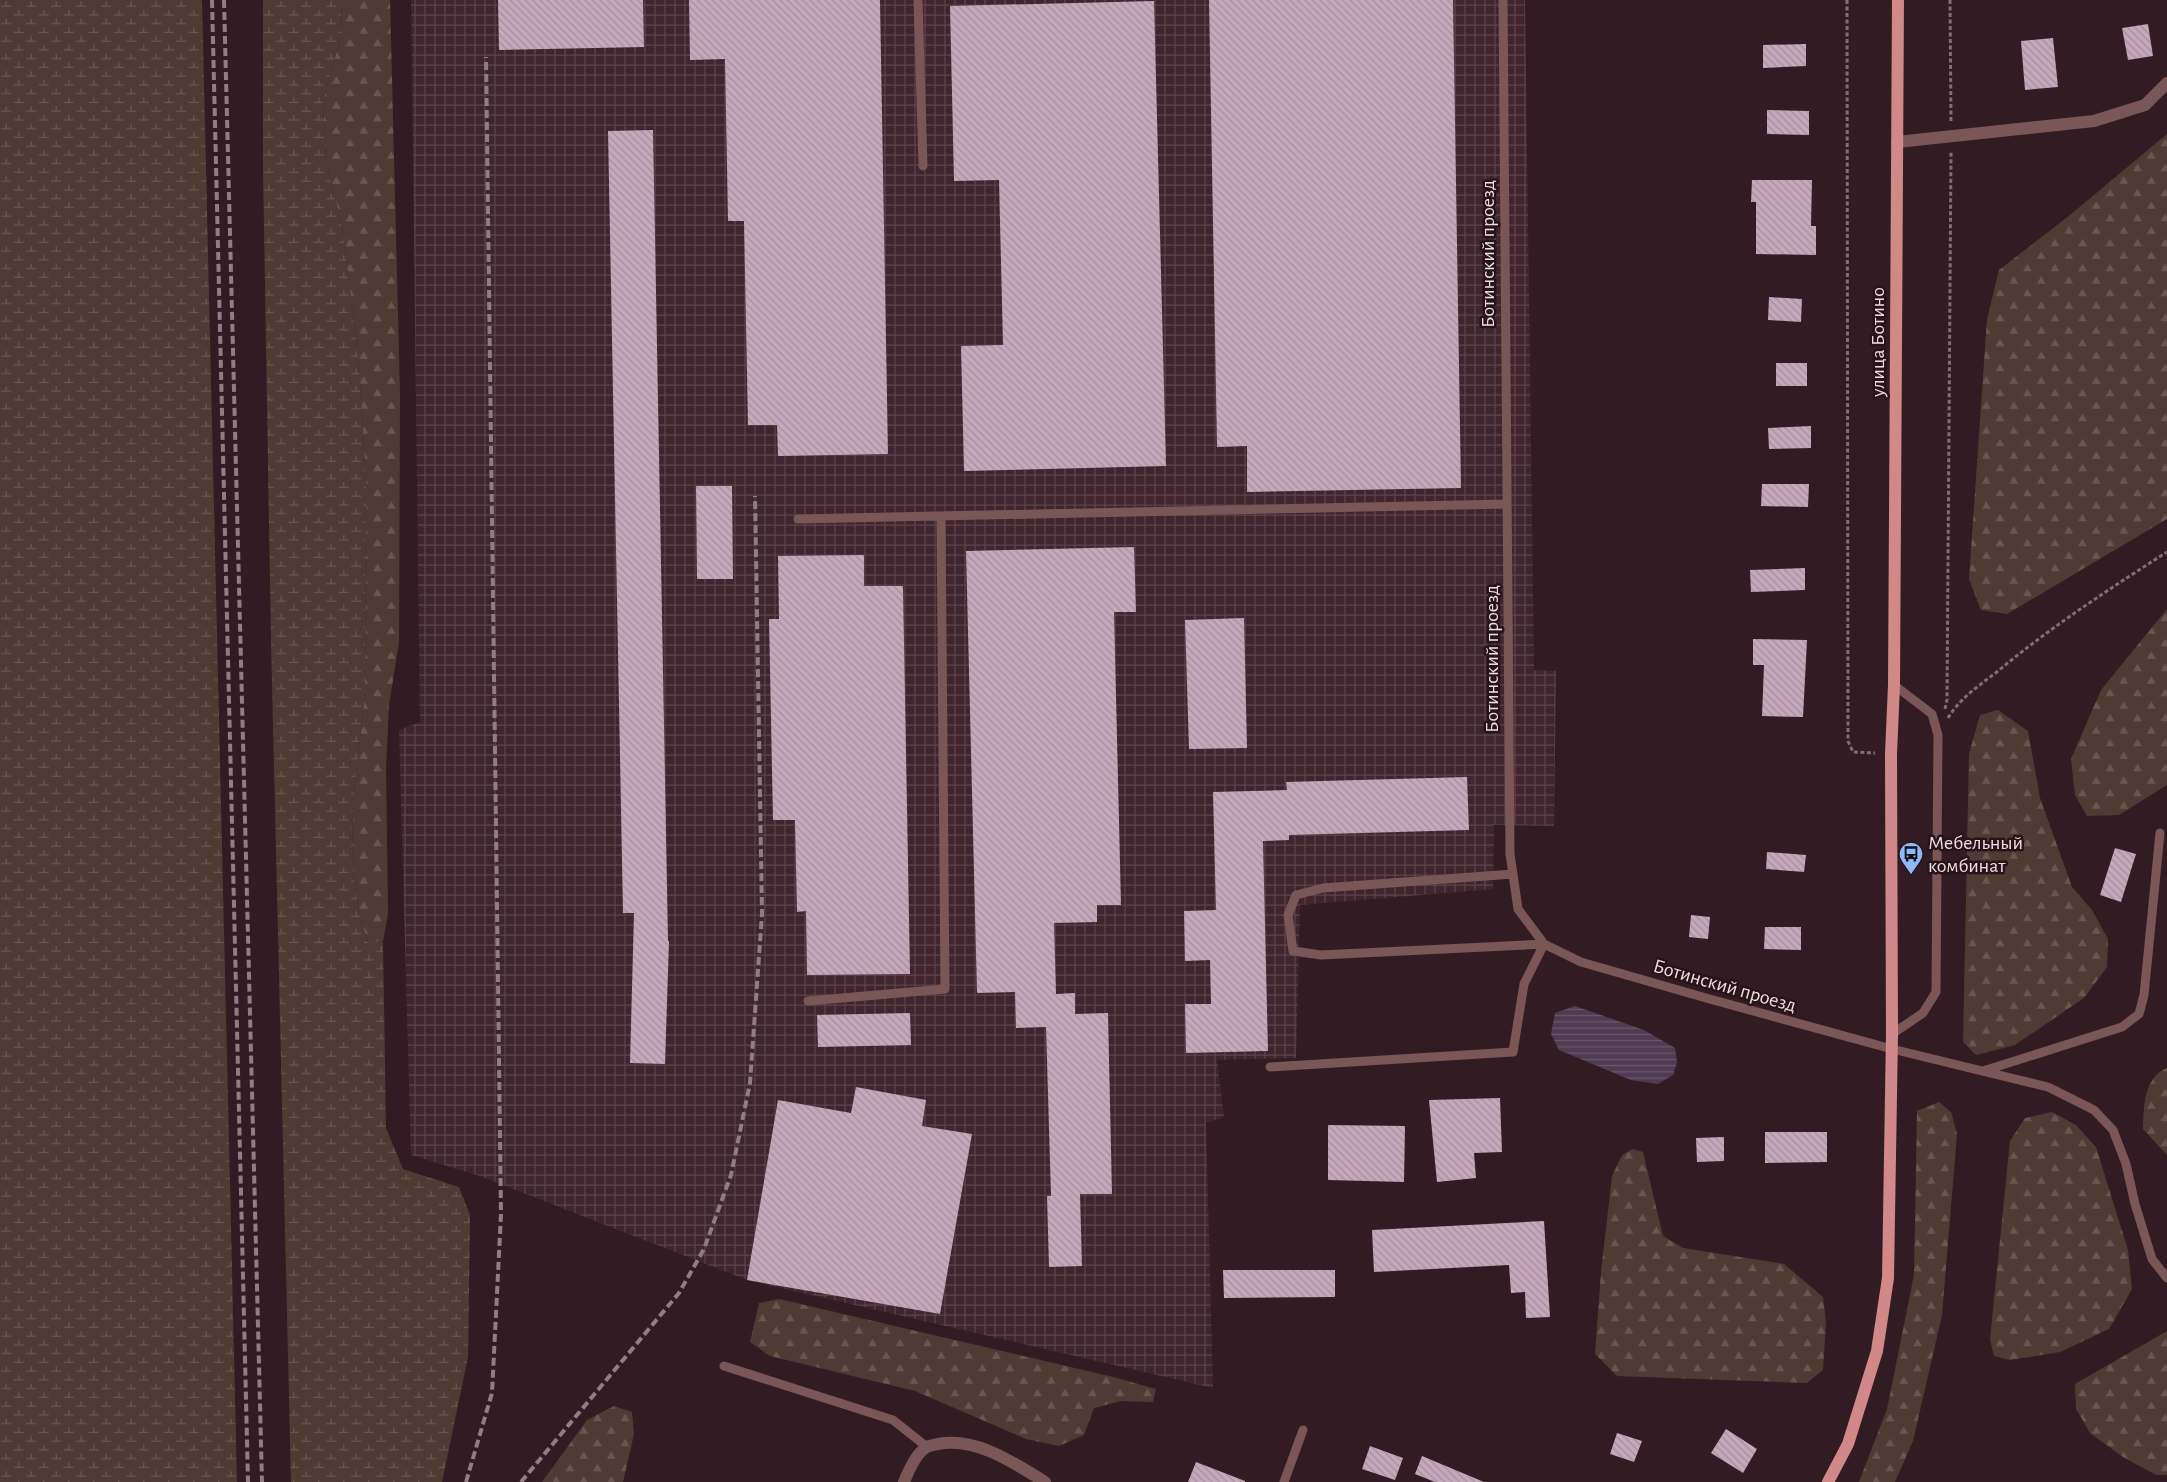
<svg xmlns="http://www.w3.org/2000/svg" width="2167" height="1482" font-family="'Alegreya Sans',sans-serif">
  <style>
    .industrial { fill: url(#industrial-grid) }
    .forest { fill: url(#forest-firs) }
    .wetland { fill: url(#wetland-marsh) }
    .water { fill: url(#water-rules) }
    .building { fill: url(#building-back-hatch) }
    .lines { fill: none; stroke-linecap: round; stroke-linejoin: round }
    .path { stroke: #816e73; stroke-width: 3; stroke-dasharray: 4 2.5; stroke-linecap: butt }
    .lane { stroke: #7a5656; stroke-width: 9 }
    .street { stroke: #7a5656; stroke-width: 12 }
    .primary { stroke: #d18888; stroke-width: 12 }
    .rail { stroke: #907e84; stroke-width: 4; stroke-dasharray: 8 4; stroke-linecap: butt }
    .labels { text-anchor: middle; stroke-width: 5; stroke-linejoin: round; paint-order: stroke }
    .street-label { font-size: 20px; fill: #ecdde1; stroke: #271319 }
    .poi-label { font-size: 20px; fill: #ecdde1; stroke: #271319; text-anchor: start }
  </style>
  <defs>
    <pattern id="industrial-grid" width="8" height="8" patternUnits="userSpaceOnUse" patternTransform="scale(1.25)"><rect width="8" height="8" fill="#40252e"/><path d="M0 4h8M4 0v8" fill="none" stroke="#5c444c"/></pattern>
    <pattern id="forest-firs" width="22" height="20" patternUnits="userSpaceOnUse" patternTransform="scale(1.25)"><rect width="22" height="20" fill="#4f3b34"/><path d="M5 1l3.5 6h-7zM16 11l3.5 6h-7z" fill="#685751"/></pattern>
    <pattern id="wetland-marsh" width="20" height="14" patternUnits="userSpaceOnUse" patternTransform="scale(1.25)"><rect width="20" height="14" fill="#4f3b34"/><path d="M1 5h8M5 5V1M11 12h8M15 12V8" fill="none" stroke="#685751"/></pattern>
    <pattern id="water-rules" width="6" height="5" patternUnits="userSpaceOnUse" patternTransform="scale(1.25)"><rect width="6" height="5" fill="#4f3c53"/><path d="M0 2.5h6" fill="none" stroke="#68586b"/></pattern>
    <pattern id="building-back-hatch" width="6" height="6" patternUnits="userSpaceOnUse" patternTransform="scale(1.25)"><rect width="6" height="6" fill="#c6a7bb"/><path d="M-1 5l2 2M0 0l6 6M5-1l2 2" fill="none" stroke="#a68e9d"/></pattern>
  </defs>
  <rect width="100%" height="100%" fill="#321c23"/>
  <!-- industrial -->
  <path class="industrial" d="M411,0H1525L1534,670L1556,671L1554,826L1494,825L1493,889L1300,905L1296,1058L1217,1060L1224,1117L1206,1123L1213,1388L747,1280L480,1176L411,1155L399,730L420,722Z"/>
  <!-- forest -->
  <path class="forest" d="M341,0H390L400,393L399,642L389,705L386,767L388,914L383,941L368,943L359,913L352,866L353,802L365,691L366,485L359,364L342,227L326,160L323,101L342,32Z
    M2167,134V519L2007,614L1981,610L1969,579L1987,319L1999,270L2070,215Z
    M2167,609V785L2119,815L2087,816L2075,795L2071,759L2101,690Z
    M1998,710L2028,731L2040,798L2072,887L2092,910L2108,939L2107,967L2084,998L2015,1045L1976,1055L1963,1042L1969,754L1980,715Z
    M2167,1068V1155L2143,1129C2144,1107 2143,1078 2167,1068Z
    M1939,1102L1951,1112L1957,1134L1942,1315L1913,1441L1895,1482H1859L1887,1409L1914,1275L1917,1111Z
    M2052,1112L2076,1125L2096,1147L2128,1250L2132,1289L2109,1329L2060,1352L2010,1360L1994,1356L1990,1339L2010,1141L2025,1118Z
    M1633,1149L1643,1152L1663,1236L1683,1248L1784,1264L1823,1297L1826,1323L1823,1370L1807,1383L1617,1376L1595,1354L1601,1272L1612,1176L1622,1155Z
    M779,1299L1113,1377L1156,1389L1153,1402L1121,1401L1094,1408L1084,1435L1059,1446L1026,1439L915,1391L770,1356L750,1342L759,1303Z
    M2167,1331V1475H2156L2123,1457L2090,1433L2076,1409L2075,1384Z
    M614,1406L632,1412L634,1434L623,1482H542L587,1420Z"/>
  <!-- wetland -->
  <path class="wetland" d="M0,0H202L237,1482H0Z
    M263,0H341L342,32L323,101L326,160L342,227L359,364L366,485L365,691L353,802L352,866L359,913L368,943L383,941L386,1128L403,1169L459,1187L470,1215L468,1357L442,1482H291L271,640L263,168Z"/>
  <!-- water -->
  <path class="water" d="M1575,1006L1644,1030L1675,1048L1677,1062L1673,1075L1658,1084L1631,1080L1559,1050L1551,1034L1555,1013Z"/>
  <!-- building -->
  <path class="building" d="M498,0H643L644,47L499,50Z
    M689,0H880L888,454L778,456L777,425H748L744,221H728L725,59L690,60Z
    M1209,0H1453L1461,488L1247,492V446L1217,447Z
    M1154,1L1166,466L964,471L961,346L1003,345L999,180L954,181L950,6Z
    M2148,24L2153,56L2128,60L2122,28Z
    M2053,38L2058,87L2025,90L2021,41Z
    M1806,44V66L1763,68V45Z
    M1767,110L1809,111V135L1767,134Z
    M653,130L668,941H669L665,1064L630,1063L634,913H623L608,131Z
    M1752,180H1812L1811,226H1816V255L1756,254V202H1751Z
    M1769,297L1802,299L1801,322L1768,320Z
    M1776,363H1807V386H1776Z
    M1811,426V448L1769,449L1768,428Z
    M1762,484H1809L1808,507L1761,506Z
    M696,486H732L733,579H697Z
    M1134,547L1136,612H1114L1121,905H1097V922L1054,923L1056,994L1075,993V1014L1108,1013L1112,1194H1080L1082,1266L1049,1267L1047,1196H1051L1046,1027L1016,1028L1015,992L977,993L966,551Z
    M864,555V586H903L910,974L807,975L806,911L797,912L795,820H773L769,619H779L778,556Z
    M1805,568V590L1751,592L1750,570Z
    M1244,618L1247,748L1189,749L1185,620Z
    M1753,639L1807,640L1803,717L1762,716L1764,665H1753Z
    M1467,777L1469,830L1289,835V840L1263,841L1268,1051L1186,1053L1185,1004H1211L1210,960L1185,961L1184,911L1216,910L1213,792L1287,790L1286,782Z
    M2115,848L2136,854L2121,902L2100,895Z
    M1767,852L1806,855L1804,872L1766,869Z
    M1691,915L1710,917L1708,939L1689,937Z
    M1765,927H1801V950L1764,949Z
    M910,1013L911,1045L818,1047L817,1015Z
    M856,1087L926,1100L922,1126L972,1134L940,1314L747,1280L778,1100L851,1113Z
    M1500,1098L1502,1152L1474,1153L1476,1178L1437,1182L1429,1100Z
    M1328,1125L1405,1126L1404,1182L1328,1180Z
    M1765,1132H1827V1162L1765,1163Z
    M1724,1137V1161L1697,1162L1696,1138Z
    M1544,1221L1550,1317L1526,1318L1525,1292L1511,1293L1509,1265L1374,1272L1372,1230Z
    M1223,1270H1335V1297L1224,1298Z
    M1726,1429L1757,1449L1743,1473L1711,1453Z
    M1617,1433L1642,1441L1634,1462L1610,1454Z
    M1370,1446L1403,1458L1395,1480L1362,1469Z
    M1422,1456L1484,1482H1435L1415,1474Z
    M1196,1462L1245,1481V1482H1188Z"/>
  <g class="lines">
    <!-- path -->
    <path class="path" d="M1847,0L1848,741L1853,752L1875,753
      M1950,0L1951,122
      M1945,709L1947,700L1951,151
      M1948,718C1960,698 1980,685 1998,671C2051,627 2109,589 2167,552"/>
    <!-- lane -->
    <path class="lane" d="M918,0L923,166
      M1503,0L1510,854L1518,909L1544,944L1581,962L1706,998L1892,1049L2048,1087L2094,1110L2113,1130L2126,1164L2135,1204L2152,1259L2167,1278
      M798,519L1507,504
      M808,1001L945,989L941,516
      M1892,1034L1923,1013L1936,992L1938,735L1932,714L1894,685
      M1270,1067L1513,1052L1524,984L1544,944L1321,955L1293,951L1288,915L1296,895L1323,888L1513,874
      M1983,1071L2122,1027L2139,1014L2144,995L2160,833
      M724,1366L893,1420L927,1447
      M1284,1482L1303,1430"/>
    <!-- street -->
    <path class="street" d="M1897,142L2094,121L2145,105L2167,83
      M904,1482C908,1472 917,1452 927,1447C930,1445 935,1445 938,1444C977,1437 1014,1463 1045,1482"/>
    <!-- primary -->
    <path class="primary" d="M1828,1482L1848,1444L1877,1351L1888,1278L1892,1034L1891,754L1894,685L1898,0"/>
    <!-- rail -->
    <path class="rail" d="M212,0L248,1482
      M224,0L262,1482
      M466,1482L492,1393L501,1214L486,57
      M521,1482L679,1293L704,1249L731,1175L750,1083L762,914L755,496"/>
  </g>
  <!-- icons -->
  <defs>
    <symbol id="bus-pin" viewBox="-11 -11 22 30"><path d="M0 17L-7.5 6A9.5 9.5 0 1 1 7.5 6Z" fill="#8fb8fd" stroke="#271319"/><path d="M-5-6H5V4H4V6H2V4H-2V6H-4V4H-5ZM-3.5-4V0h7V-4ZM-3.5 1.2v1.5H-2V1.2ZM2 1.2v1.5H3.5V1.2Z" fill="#111"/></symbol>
  </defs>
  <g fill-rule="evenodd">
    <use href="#bus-pin" x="1897" y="840" width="28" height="38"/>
  </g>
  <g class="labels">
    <!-- street labels -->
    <g class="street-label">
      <text transform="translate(1487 254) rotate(-90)" y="7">Ботинский проезд</text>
      <text transform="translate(1877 342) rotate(-90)" y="7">улица Ботино</text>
      <text transform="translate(1491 659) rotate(-90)" y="7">Ботинский проезд</text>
      <text transform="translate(1725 985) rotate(16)" y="7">Ботинский проезд</text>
    </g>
    <!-- poi labels -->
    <g class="poi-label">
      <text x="1928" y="849">Мебельный<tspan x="1928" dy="23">комбинат</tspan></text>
    </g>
  </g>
</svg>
